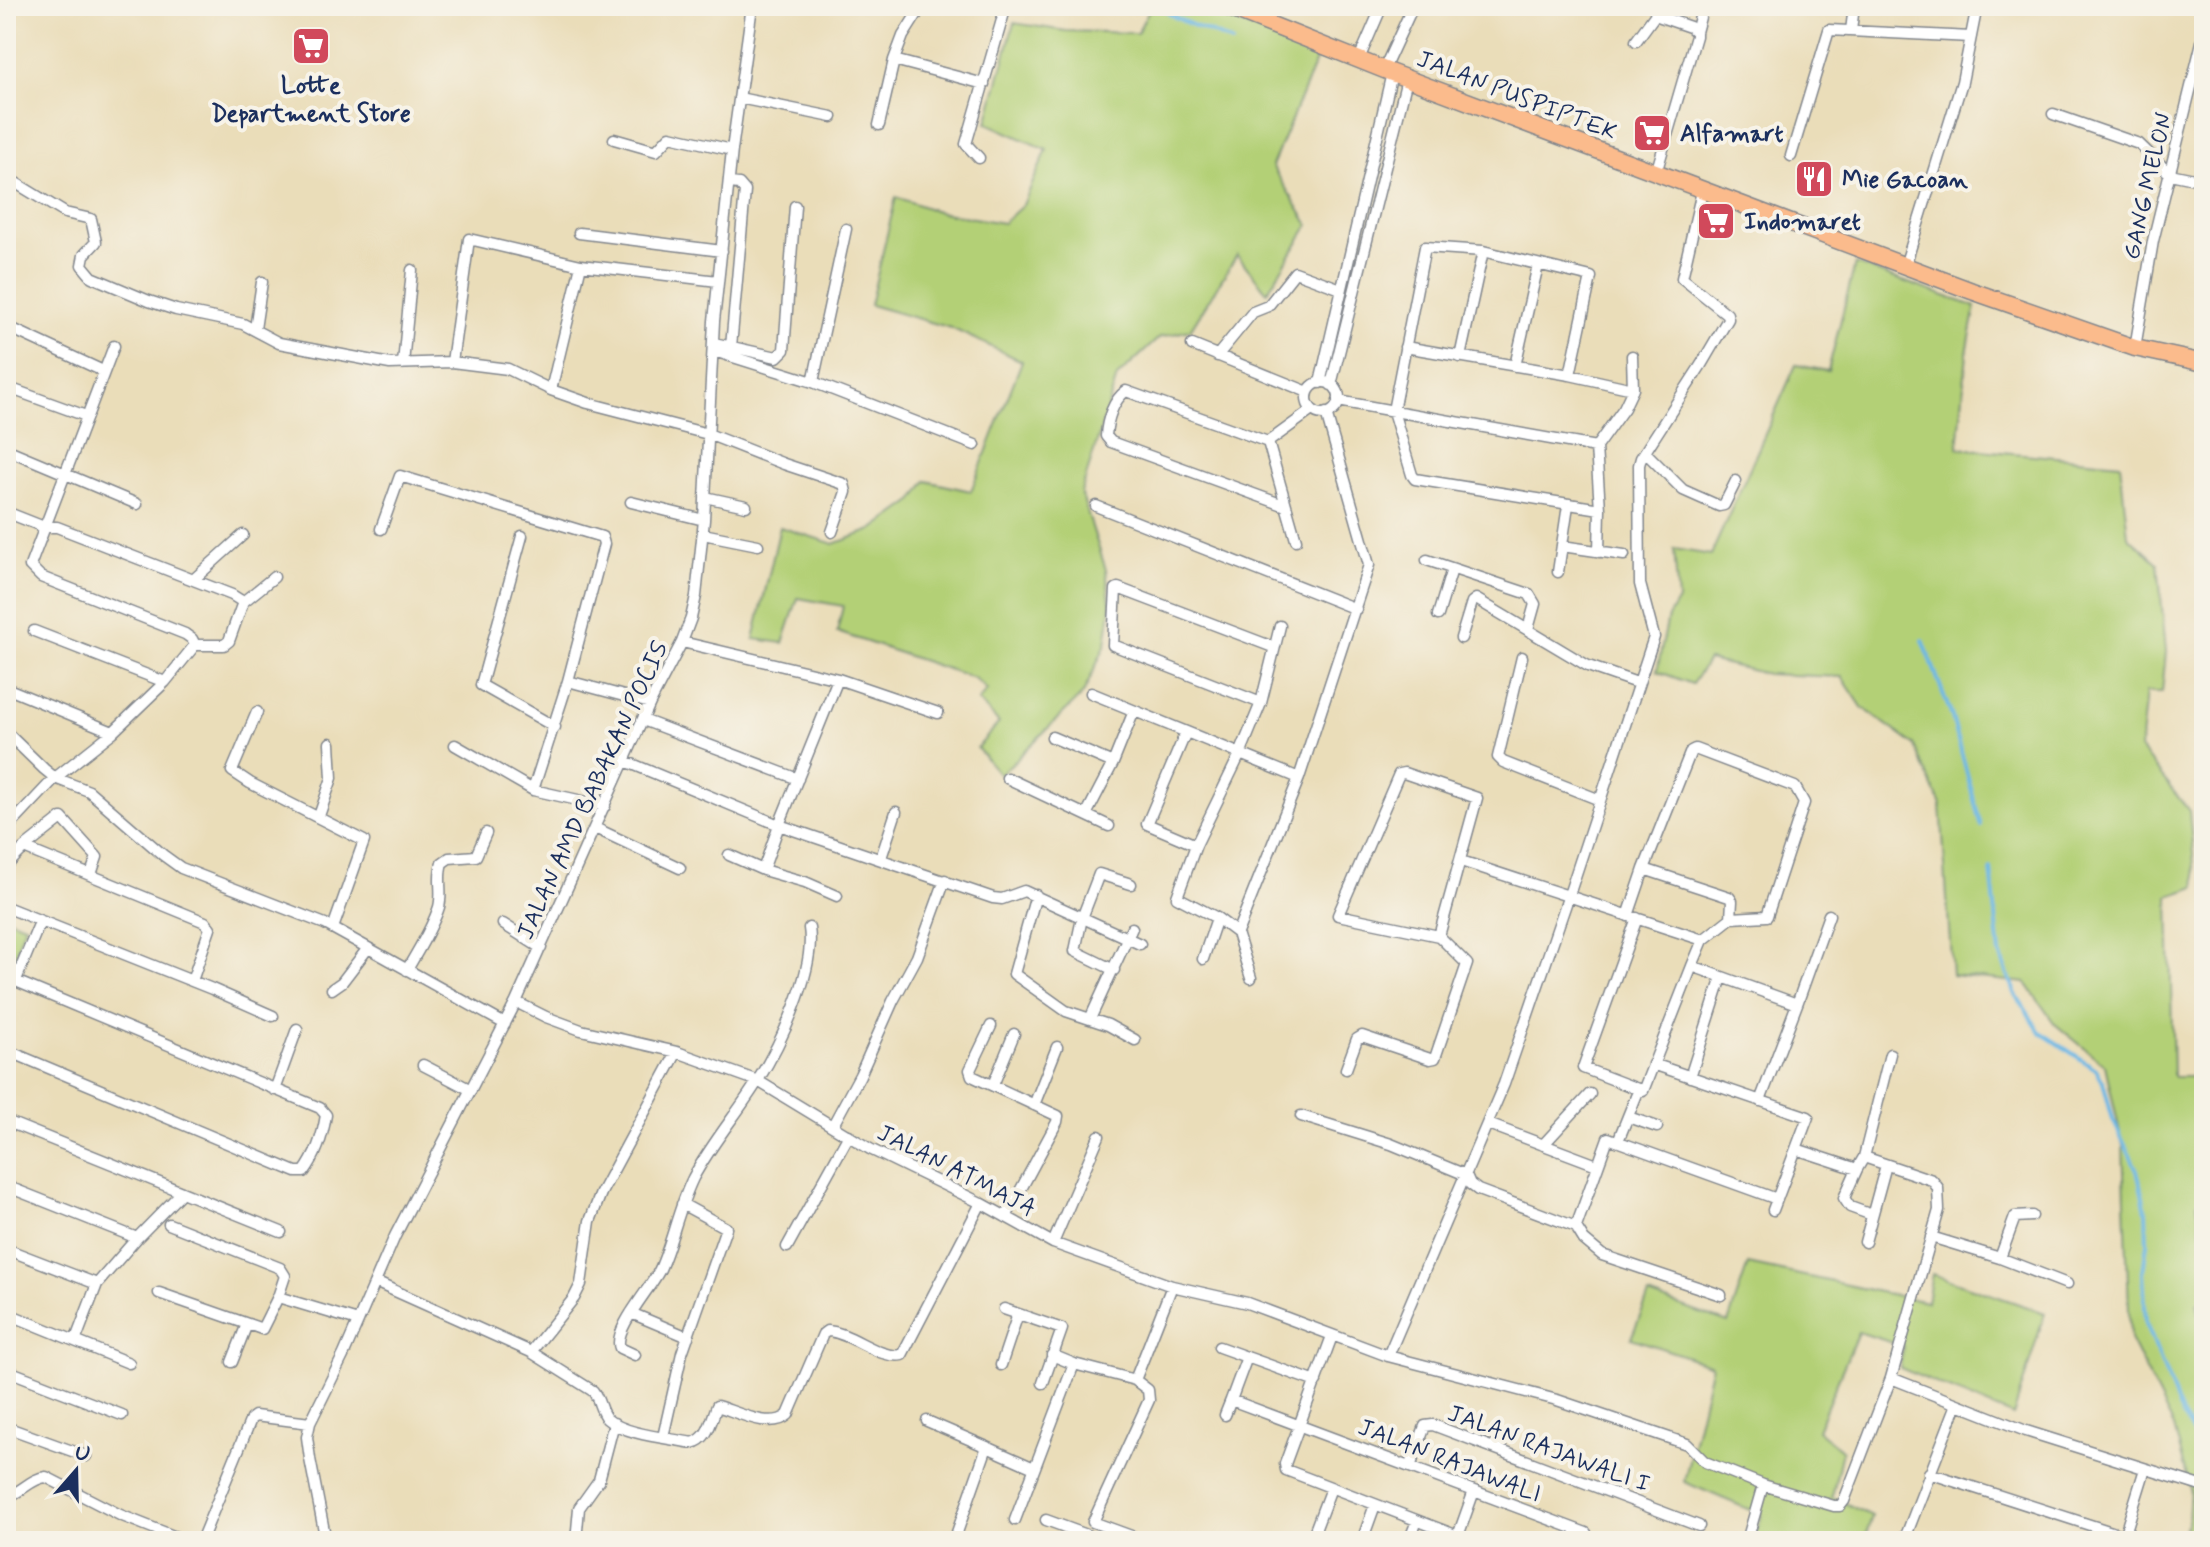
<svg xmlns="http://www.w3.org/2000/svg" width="2210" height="1547" font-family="Mynerve,sans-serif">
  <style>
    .green { fill: #b3d076; stroke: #67806a; stroke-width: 2 }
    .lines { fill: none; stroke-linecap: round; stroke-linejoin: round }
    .stream { stroke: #6bb7e5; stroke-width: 4 }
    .street-casing { stroke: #82868c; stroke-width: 13 }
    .primary-casing { stroke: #82868c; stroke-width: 19 }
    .street { stroke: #fff; stroke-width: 10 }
    .primary { stroke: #fbbb8c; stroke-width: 16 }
    .labels { text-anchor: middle; stroke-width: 8; stroke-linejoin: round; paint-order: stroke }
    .poi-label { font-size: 24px; font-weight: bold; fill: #1b2f5e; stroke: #f7f3e8; text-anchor: start }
    .street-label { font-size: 24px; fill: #1b2f5e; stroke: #f7f3e8 }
  </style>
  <rect width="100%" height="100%" fill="#f7f3e8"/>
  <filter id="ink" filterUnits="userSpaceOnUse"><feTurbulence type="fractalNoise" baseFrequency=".0125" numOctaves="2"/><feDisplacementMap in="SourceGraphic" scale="16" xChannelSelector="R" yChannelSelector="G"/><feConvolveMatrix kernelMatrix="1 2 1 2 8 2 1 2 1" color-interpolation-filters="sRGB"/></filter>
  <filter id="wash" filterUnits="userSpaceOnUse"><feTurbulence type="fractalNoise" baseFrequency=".006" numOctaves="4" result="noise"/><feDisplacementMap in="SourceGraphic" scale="32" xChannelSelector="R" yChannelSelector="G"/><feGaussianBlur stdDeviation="1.8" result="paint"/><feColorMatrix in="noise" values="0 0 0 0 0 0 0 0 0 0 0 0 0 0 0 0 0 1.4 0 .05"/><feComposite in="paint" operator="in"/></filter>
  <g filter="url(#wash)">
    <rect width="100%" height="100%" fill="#eaddb9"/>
    <!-- green -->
    <path class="green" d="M1151,6H1195L1319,53L1272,166L1309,225L1267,292L1237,255L1190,330L1160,337L1117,377L1081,493L1106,570L1111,608L1106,644L1083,694L1000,775L977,748L999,723L978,701L987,690L974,678L837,632L843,606L798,598L783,643L754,639L780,527L834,544L872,530L914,500L926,481L971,491L1022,361L951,328L870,305L896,197L939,212L1003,223L1023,205L1047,150L987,123L1014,23L1066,31L1137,33Z
      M1855,264L1976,307L1967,353L1958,448L2120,463L2128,536L2158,563L2166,652L2162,692H2146L2140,749L2189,811L2196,887L2169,896L2173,1076H2204V1201L2197,1203L2204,1247V1301L2197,1303L2204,1332V1541H2180L2188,1521L2190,1488L2174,1427L2130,1339L2123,1146L2105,1065L2055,1024L2026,983L1952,975L1941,805L1914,745L1862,707L1842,677L1767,674L1708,660L1692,684L1657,671L1668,617L1678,600L1674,549L1711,555L1796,365L1828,371Z
      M6,918L25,925L13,961L6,958Z
      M1748,1264L1927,1302L1932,1274L2045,1313L2013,1416L1900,1368L1903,1346L1858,1332L1817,1430L1842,1451L1832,1497L1872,1516L1864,1541H1753L1762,1515L1684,1482L1712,1365L1631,1338L1649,1295L1728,1323Z"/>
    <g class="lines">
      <!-- stream -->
      <path class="stream" d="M1160,6C1178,24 1210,29 1232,43
        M1923,640L1952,717L1981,826
        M1991,869L2000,954L2015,993L2040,1032L2096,1069L2103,1082L2113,1120L2137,1170L2146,1211L2147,1243L2143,1272L2146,1323L2183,1417L2204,1452"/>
    </g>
  </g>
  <g filter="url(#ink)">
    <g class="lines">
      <defs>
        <path id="street" d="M1655,15L1690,27L1696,32V36L1656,173
          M1851,31L1854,6
          M1696,32L1703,6
          M1636,41L1655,15L1656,6
          M1359,59L1382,6
          M894,60L984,84
          M1384,69L1413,6
          M739,98L832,117
          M2053,114L2139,144L2170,174L2204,181
          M879,125L894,60L903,36L922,6
          M614,139L656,151L670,136L732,150
          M1791,156L1829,30L1971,37
          M979,158L966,144L1006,6
          M6,177L65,213L91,219L96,242L84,255L82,265L92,277L149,301L176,310L243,324L279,343L390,364L452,362L508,369L551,390L588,403L708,434L784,464L844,484L846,492L832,532
          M730,183L739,184L745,191L731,347
          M579,233L722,251
          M6,265L8,263
          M1905,266L1962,82L1977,6
          M6,326L103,371
          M255,329L262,282
          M714,343L777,357L784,350L795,206
          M1192,345L1308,392
          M1405,347L1570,375L1633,389
          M2135,348L2153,241L2204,34
          M714,351L813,382L975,445
          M1217,356L1253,312L1268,306L1295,272L1341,289
          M1460,357L1483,251
          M452,362L469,239L581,265L718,281
          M403,364L412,270
          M1515,366L1538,265
          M1570,375L1591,277L1483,251L1425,247L1393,411L1412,475L1415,479L1600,509
          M813,382L846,229
          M1307 398a16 16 0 1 1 32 0a16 16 0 1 1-32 0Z
          M1320,383L1392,73
          M1331,385L1407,79
          M6,387L86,416
          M551,390L581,265
          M1338,401L1596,447
          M1268,442L1126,391C1113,400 1107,420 1106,436L1111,442L1286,506
          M6,449L137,504
          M1645,452L1683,490L1719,506L1724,505L1736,481
          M705,497L746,506
          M631,502L704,520
          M1096,506L1356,609
          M6,512L44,527H57L232,595L243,602
          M381,529L400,476L602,537L604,544L568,681L650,703
          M703,534L758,545
          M522,536L481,685L555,727
          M1296,540L1268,442L1312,410
          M1562,546L1624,555
          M1599,552L1600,509L1596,447L1624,408L1633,389L1632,356
          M1427,560L1529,594L1535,604L1528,629
          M1558,572L1568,505
          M193,580L243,535
          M6,603V604
          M1438,615L1452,569
          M34,631L165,682
          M1461,638L1472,602L1476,599L1588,666L1637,683
          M682,642L838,679L938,713
          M195,645H224L229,641L243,602L274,577
          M1522,657L1498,757L1503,762L1600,800
          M838,679L779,825L993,898L1002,899L1024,891L1140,944
          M568,681L533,790L605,806
          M6,688L113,732L165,682L195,645L192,639L185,634L41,577L30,566L114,346
          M1091,693L1299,778
          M1261,703L1113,645L1116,589L1118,588L1273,647
          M257,712L232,771L250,783L364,841L333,928
          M643,720L798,779
          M6,732L44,769L55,778L89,791L163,855L181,868L325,924L505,1024
          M1186,732L1147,824L1196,845
          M1052,737L1113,763
          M455,745L533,790
          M625,761L779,825L763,870L729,855
          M1007,778L1109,826
          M1086,815L1113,763L1134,711
          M319,816L332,778L330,743
          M595,828L680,868
          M6,830L55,778L113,732
          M24,848L62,818L97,857L91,874
          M881,858L896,812
          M1461,861L1703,940
          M6,866L24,848L205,922L210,928L192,981
          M1644,869L1729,897L1732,901L1731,918
          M763,870L805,882L837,896
          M1036,895L1014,974L1066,1011L1108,1025L1135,1040
          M6,907L212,989L273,1016
          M1628,916L1644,869L1691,751L1695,749L1795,787L1804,803L1767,916L1731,918L1703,940L1692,966
          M1637,918L1583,1068L1643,1091L1692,966L1797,1004L1829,915
          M503,924L541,948
          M1237,933L1299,778L1369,565L1326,413
          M1203,959L1217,918
          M407,970C418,950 432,929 439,907C443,892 437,878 442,863L449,858L476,856L486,833
          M1114,970L1075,951L1082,918L1099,874L1131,884
          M6,977L320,1108L326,1115C323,1134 316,1156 304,1172H296L6,1050
          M1251,978L1237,933L1217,918L1177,897L1196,845L1240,754L1261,703L1280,626
          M16,980L40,922
          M332,989L342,982L368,948
          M516,1002L546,1017L581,1030L677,1052L758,1081L870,1149L981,1203L1053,1243L1172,1286L1247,1303L1388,1356L1557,1400L1687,1444L1705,1462L1763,1485L1834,1506H1840L1844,1501L1891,1378L1939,1210L1938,1188L1932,1180L1864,1157L1890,1054
          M1090,1019L1132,928
          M991,1026L970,1070L972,1076L1058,1116L1057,1122L1006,1217
          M1653,1064L1808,1117L1773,1210
          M423,1065L471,1090
          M1346,1069L1357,1039L1362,1036L1430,1059L1435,1058L1467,964L1439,936L1477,798L1404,773L1399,774L1338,915L1439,936
          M1690,1077L1722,977
          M993,1085L1014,1034
          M275,1090L297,1029
          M1760,1101L1797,1004
          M1034,1105L1057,1047
          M1301,1116L1391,1144L1466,1175L1470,1184L1478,1190L1576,1227L1584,1240L1602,1255L1721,1295
          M1628,1117L1657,1127
          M6,1121L281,1232
          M1488,1124L1597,1165
          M833,1125L860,1075L893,1001L917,957L945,880
          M1618,1141L1639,1089
          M1543,1145L1590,1094
          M1796,1149L1857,1169L1864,1157
          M1857,1169L1844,1198L1850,1207L1872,1215
          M6,1186L137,1238L97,1284L76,1339
          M169,1224L280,1268L285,1276L278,1297
          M1576,1227L1608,1138L1777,1199
          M1931,1237L2000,1258L2067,1284
          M137,1238L182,1192
          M1865,1242L1886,1165
          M1053,1243L1099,1136
          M787,1247L849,1135
          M6,1249L97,1284
          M2000,1258L2015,1217L2032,1216
          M375,1282L531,1352L593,1391C600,1400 600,1412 607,1419C625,1435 669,1438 692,1443C709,1439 711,1420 717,1406C737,1412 771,1430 788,1415L823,1334L827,1331C851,1332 880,1360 902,1355L981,1203
          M159,1293L262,1329L278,1297L358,1321
          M1004,1309L1062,1329L1043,1383
          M6,1313L129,1363
          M631,1313L688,1337
          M1332,1336L1285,1464L1286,1470L1471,1541
          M1219,1347L1316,1382
          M531,1352L574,1298L581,1284L590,1221L601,1193L677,1052
          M635,1355L620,1348C612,1330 652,1287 660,1269C673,1240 678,1209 693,1178C711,1144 737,1114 757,1082C780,1045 816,971 809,928
          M1052,1355L1074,1364
          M1388,1356L1504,1084L1569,895L1654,637L1640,584L1639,465L1641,458L1701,365L1728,319L1727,314L1682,278L1702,191
          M1247,1357L1231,1400L1586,1533
          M232,1362L247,1324
          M1001,1365L1018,1314
          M6,1370L122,1415
          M1891,1378L2026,1431L2204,1487
          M1135,1380L1148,1390L1149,1400L1093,1522L1145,1541
          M1225,1415L1231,1400
          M927,1421L987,1447
          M6,1427L86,1456
          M663,1437L682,1353L726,1228L682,1204
          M1410,1467L1425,1426L1433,1425L1699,1526
          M1929,1473L2124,1536
          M6,1497C21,1493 31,1478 46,1477L120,1515L186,1541
          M1015,1520L1074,1364L1135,1380L1172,1286
          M1046,1520L1087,1535
          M1458,1536L1474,1491
          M2123,1540L2145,1469
          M201,1541L251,1419L255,1416L310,1423
          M326,1541L310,1459L307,1437L310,1423L344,1354L395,1236L516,1002L650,703L682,642L691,618L696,596L704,520L714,321L732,150L752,6
          M576,1541L579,1508L599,1480L614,1423
          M954,1541L987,1447L1034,1468
          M1181,1541H1193
          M1311,1541L1331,1488
          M1362,1541L1375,1505
          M1409,1541L1417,1521
          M1747,1541L1763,1485
          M1904,1541L1957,1404"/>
        <path id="primary" d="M1224,6L1392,73L1972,291L2135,348L2204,363"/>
      </defs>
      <!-- street casing -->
      <use href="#street" class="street-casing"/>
      <!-- primary casing -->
      <use href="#primary" class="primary-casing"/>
      <!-- street -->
      <use href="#street" class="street"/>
      <!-- primary -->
      <use href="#primary" class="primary"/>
    </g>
  </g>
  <!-- icons -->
  <defs>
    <symbol id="supermarket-square" viewBox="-11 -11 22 22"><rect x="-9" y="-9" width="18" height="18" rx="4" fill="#d1495b" stroke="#f7f3e8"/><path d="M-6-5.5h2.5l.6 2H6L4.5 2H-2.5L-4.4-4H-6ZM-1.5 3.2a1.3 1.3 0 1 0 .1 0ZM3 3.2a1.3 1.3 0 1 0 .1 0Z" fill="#fff"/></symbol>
    <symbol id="restaurant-square" viewBox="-11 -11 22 22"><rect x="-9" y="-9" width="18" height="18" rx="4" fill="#d1495b" stroke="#f7f3e8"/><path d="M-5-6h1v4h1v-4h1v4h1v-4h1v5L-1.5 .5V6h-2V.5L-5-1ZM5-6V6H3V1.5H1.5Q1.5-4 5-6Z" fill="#fff"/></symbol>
  </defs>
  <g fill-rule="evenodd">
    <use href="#supermarket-square" x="289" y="24" width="44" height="44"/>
    <use href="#supermarket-square" x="1630" y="111" width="44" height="44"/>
    <use href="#restaurant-square" x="1792" y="157" width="44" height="44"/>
    <use href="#supermarket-square" x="1694" y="199" width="44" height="44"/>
  </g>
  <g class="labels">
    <!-- poi labels -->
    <g class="poi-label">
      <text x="311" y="93" text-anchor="middle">Lotte<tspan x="311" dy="28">Department Store</tspan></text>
      <text x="1680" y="141">Alfamart</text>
      <text x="1842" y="187">Mie Gacoan</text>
      <text x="1744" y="229">Indomaret</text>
    </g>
    <!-- street labels -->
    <g class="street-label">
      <text transform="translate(1517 95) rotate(21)" y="8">JALAN PUSPIPTEK</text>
      <text transform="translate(2147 186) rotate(-77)" y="8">GANG MELON</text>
      <text transform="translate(592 790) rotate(-65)" y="8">JALAN AMD BABAKAN POCIS</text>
      <text transform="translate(957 1170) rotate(27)" y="8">JALAN ATMAJA</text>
      <text transform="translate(1549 1448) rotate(20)" y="8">JALAN RAJAWALI I</text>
      <text transform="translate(1450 1460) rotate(21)" y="8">JALAN RAJAWALI</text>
    </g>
  </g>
  <!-- margin -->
  <rect width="2210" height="1547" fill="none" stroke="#f7f3e8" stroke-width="32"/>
  <!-- north arrow -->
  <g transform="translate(76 1471) rotate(20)" stroke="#f7f3e8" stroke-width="6" paint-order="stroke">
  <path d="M0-6L14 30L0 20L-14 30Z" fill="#1b2f5e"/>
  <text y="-12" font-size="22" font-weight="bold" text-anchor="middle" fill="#1b2f5e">U</text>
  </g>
</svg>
